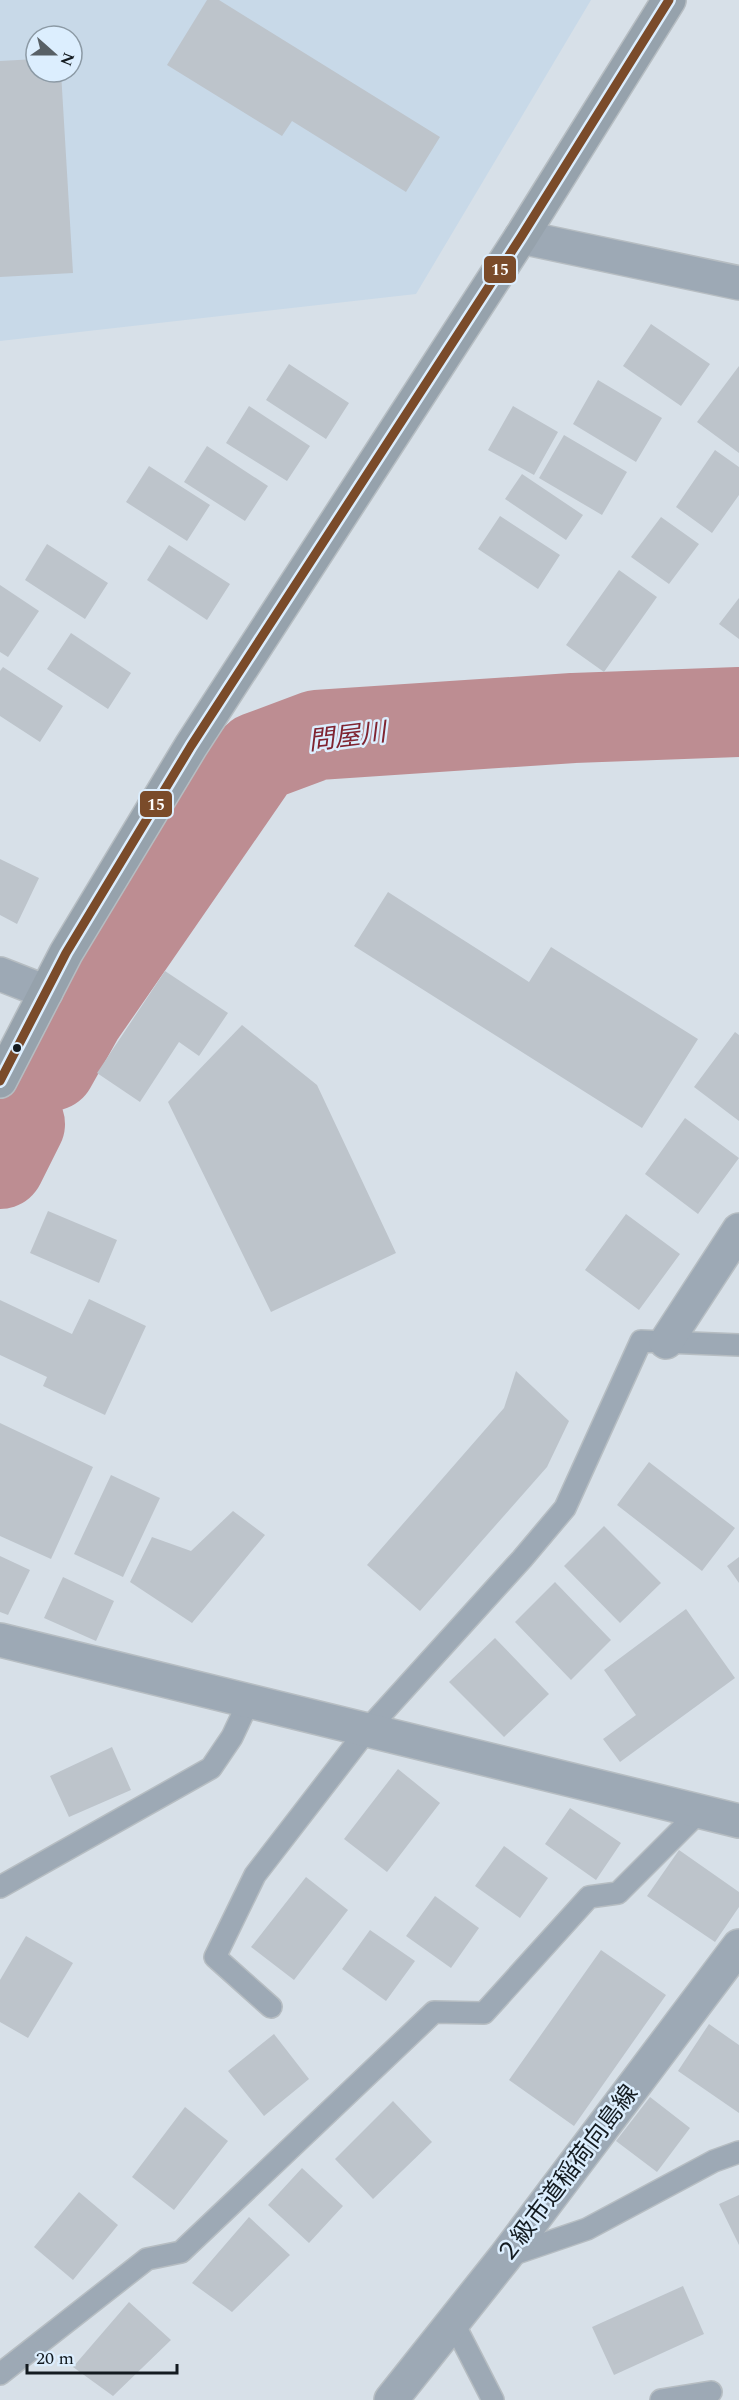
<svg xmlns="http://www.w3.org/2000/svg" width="739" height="2400" font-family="Spectral,'Noto Sans JP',serif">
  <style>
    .built { fill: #c8d9e8; fill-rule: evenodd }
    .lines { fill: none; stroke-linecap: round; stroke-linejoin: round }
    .river { stroke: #bd8d92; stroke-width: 90 }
    .building { fill: #bdc4cb }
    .service-casing { stroke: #b6bdc2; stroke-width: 24 }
    .minor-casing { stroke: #b6bdc2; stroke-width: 36 }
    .tertiary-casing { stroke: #b6bdc2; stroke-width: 36 }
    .primary-casing { stroke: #b6bdc2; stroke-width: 36 }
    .service { stroke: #9da9b5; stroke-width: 21 }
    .minor { stroke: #9da9b5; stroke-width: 33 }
    .tertiary { stroke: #9da9b5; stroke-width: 33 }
    .primary { stroke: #96a2ac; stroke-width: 33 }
    .bus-1-casing { stroke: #dceefe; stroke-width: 14 }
    .bus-1 { stroke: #7a4b2a; stroke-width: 9 }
    .bus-dot { fill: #141b20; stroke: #dceefe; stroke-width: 2 }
    .labels { text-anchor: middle; stroke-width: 5; stroke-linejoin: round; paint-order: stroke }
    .street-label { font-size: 24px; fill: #141b20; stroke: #dceefe }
    .water-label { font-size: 26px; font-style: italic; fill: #7f2431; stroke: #dceefe }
    .line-badge { stroke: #dceefe; stroke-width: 2 }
    .badge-label { font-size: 16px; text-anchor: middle; font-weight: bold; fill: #fff }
  </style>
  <rect width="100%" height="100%" fill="#d7e0e8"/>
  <!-- built -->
  <path class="built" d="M0,0H591L416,294L0,341ZM36,36H72V72H36Z"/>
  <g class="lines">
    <!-- river -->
    <path class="river" d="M51,1066L79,1016L258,757L317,735L573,718L739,712
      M0,1164L20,1124"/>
  </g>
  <!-- building -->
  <path class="building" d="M207,0H219L440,137L406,192L292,121L282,136L167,65Z
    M36,59V72H61L73,273L0,277V61Z
    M651,324L710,364L681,406L623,366Z
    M289,364L349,403L326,439L266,400Z
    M739,366V453L697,422Z
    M598,380L662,418L636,462L573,424Z
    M249,406L310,446L287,481L226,443Z
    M513,406L558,432L534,475L488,450Z
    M564,435L627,472L602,515L539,478Z
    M207,446L268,486L245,521L184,482Z
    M715,450L739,467V495L712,533L676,507Z
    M149,466L210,505L187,541L126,502Z
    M522,474L583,515L566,540L505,499Z
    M500,516L560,555L538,589L478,549Z
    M661,517L699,544L669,584L631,557Z
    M47,544L108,583L85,619L25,580Z
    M169,545L230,584L207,620L147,580Z
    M619,570L657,597L604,672L566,645Z
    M0,585L39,611L8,657L0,652Z
    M739,598V639L719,624Z
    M71,633L131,673L108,709L47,669Z
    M3,667L63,706L40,742L0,716V671Z
    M0,859L39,878L17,924L0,915Z
    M388,892L529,982L551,947L698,1039L642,1128L354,946Z
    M165,971L228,1013L199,1056L179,1042L140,1102L97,1073Z
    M242,1025L317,1085L396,1253L271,1312L168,1102Z
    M735,1032L739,1035V1121L694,1087Z
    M685,1118L739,1158L698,1214L645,1174Z
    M48,1211L117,1240L99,1283L30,1253Z
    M626,1214L680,1254L639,1310L585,1270Z
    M89,1299L146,1326L105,1415L43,1386L47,1377L0,1355V1300L72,1334Z
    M516,1371L569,1421L547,1467L420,1611L367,1565L504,1408Z
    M0,1423L93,1467L51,1559L0,1536Z
    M649,1462L735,1528L702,1571L617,1505Z
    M111,1475L160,1498L123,1577L74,1554Z
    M233,1511L265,1535L192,1623L130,1582L152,1537L191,1551Z
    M604,1526L661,1583L620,1623L564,1566Z
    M0,1556L30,1570L8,1615L0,1612Z
    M739,1557V1583L727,1566Z
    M63,1577L114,1601L96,1641L44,1618Z
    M555,1582L611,1640L571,1680L515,1622Z
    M686,1609L735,1678L620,1762L603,1739L636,1715L604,1670Z
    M495,1638L549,1694L504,1737L449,1682Z
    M112,1747L131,1790L69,1817L50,1776Z
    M398,1769L440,1803L387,1872L344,1839Z
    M570,1808L621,1843L596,1880L545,1844Z
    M504,1846L548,1878L520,1918L475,1886Z
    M679,1850L739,1892V1907L715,1942L647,1896Z
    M306,1877L348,1910L294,1980L251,1947Z
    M435,1896L479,1928L451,1968L406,1936Z
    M370,1930L415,1961L386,2001L342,1969Z
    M26,1936L73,1963L28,2038L0,2022V1980Z
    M601,1950L666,1995L574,2126L509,2080Z
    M709,2024L739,2045V2113L678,2071Z
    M274,2034L309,2079L264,2116L228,2071Z
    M650,2097L690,2128L657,2172L616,2141Z
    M393,2101L432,2142L373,2199L335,2159Z
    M185,2107L228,2141L174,2210L132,2177Z
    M302,2168L343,2206L309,2243L268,2205Z
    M79,2192L118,2225L73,2280L34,2247Z
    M739,2195V2245L719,2204Z
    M249,2217L290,2255L232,2312L192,2283Z
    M683,2286L704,2334L614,2375L592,2327Z
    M129,2302L171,2340L113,2396L73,2367Z"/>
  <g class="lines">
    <defs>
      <path id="service" d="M0,1887L211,1768L232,1737L249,1701
        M271,2007L215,1957L255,1875L367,1730L522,1559L565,1508L641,1341L739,1345
        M508,2256L587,2229L714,2161L739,2152
        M453,2322L493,2400
        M0,2374L147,2259L181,2252L434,2012L484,2013L589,1897L618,1893L700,1811
        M661,2400L711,2392"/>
      <path id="minor" d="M0,974L46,992
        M666,1342L739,1230
        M0,1640L739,1821"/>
      <path id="tertiary" d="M521,237L739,283
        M391,2400L505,2257L739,1946"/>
      <path id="primary" d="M0,1081L66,953L191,746L521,237L669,0"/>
    </defs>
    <!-- service casing -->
    <use href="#service" class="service-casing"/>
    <!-- minor casing -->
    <use href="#minor" class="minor-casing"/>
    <!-- tertiary casing -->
    <use href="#tertiary" class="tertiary-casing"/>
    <!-- primary casing -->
    <use href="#primary" class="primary-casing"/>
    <!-- service -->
    <use href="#service" class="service"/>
    <!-- minor -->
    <use href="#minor" class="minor"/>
    <!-- tertiary -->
    <use href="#tertiary" class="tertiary"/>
    <!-- primary -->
    <use href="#primary" class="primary"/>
    <defs>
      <path id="bus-1" d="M0,1081L66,953L191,746L521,237L669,0"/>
    </defs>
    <!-- bus-1 casing -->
    <use href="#bus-1" class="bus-1-casing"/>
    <!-- bus-1 -->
    <use href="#bus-1" class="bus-1"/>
  </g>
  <!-- markers -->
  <circle class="bus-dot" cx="17" cy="1048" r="5"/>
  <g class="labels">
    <!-- street labels -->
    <g class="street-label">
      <text transform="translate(567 2174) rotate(-53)" y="8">２級市道稲荷向島線</text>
    </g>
    <!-- water labels -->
    <g class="water-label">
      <text transform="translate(347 736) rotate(-7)" y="9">問屋川</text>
    </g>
  </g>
  <g class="line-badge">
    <rect x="483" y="255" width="34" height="29" rx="6" fill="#7a4b2a"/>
    <rect x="139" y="790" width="34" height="28" rx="6" fill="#7a4b2a"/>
  </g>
  <g class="badge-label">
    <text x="500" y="275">15</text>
    <text x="156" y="810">15</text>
  </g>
  <!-- north arrow -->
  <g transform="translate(54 54) rotate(111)"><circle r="28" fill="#dceefe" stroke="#8c9aa5" stroke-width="1.5"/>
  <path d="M0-4.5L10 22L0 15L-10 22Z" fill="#586066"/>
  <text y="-9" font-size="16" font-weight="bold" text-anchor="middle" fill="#141b20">N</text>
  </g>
  <!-- scale -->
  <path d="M27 2364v9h150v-9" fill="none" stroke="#141b20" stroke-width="3"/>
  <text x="36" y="2364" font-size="18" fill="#141b20" stroke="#dceefe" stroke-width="4.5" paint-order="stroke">20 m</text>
</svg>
